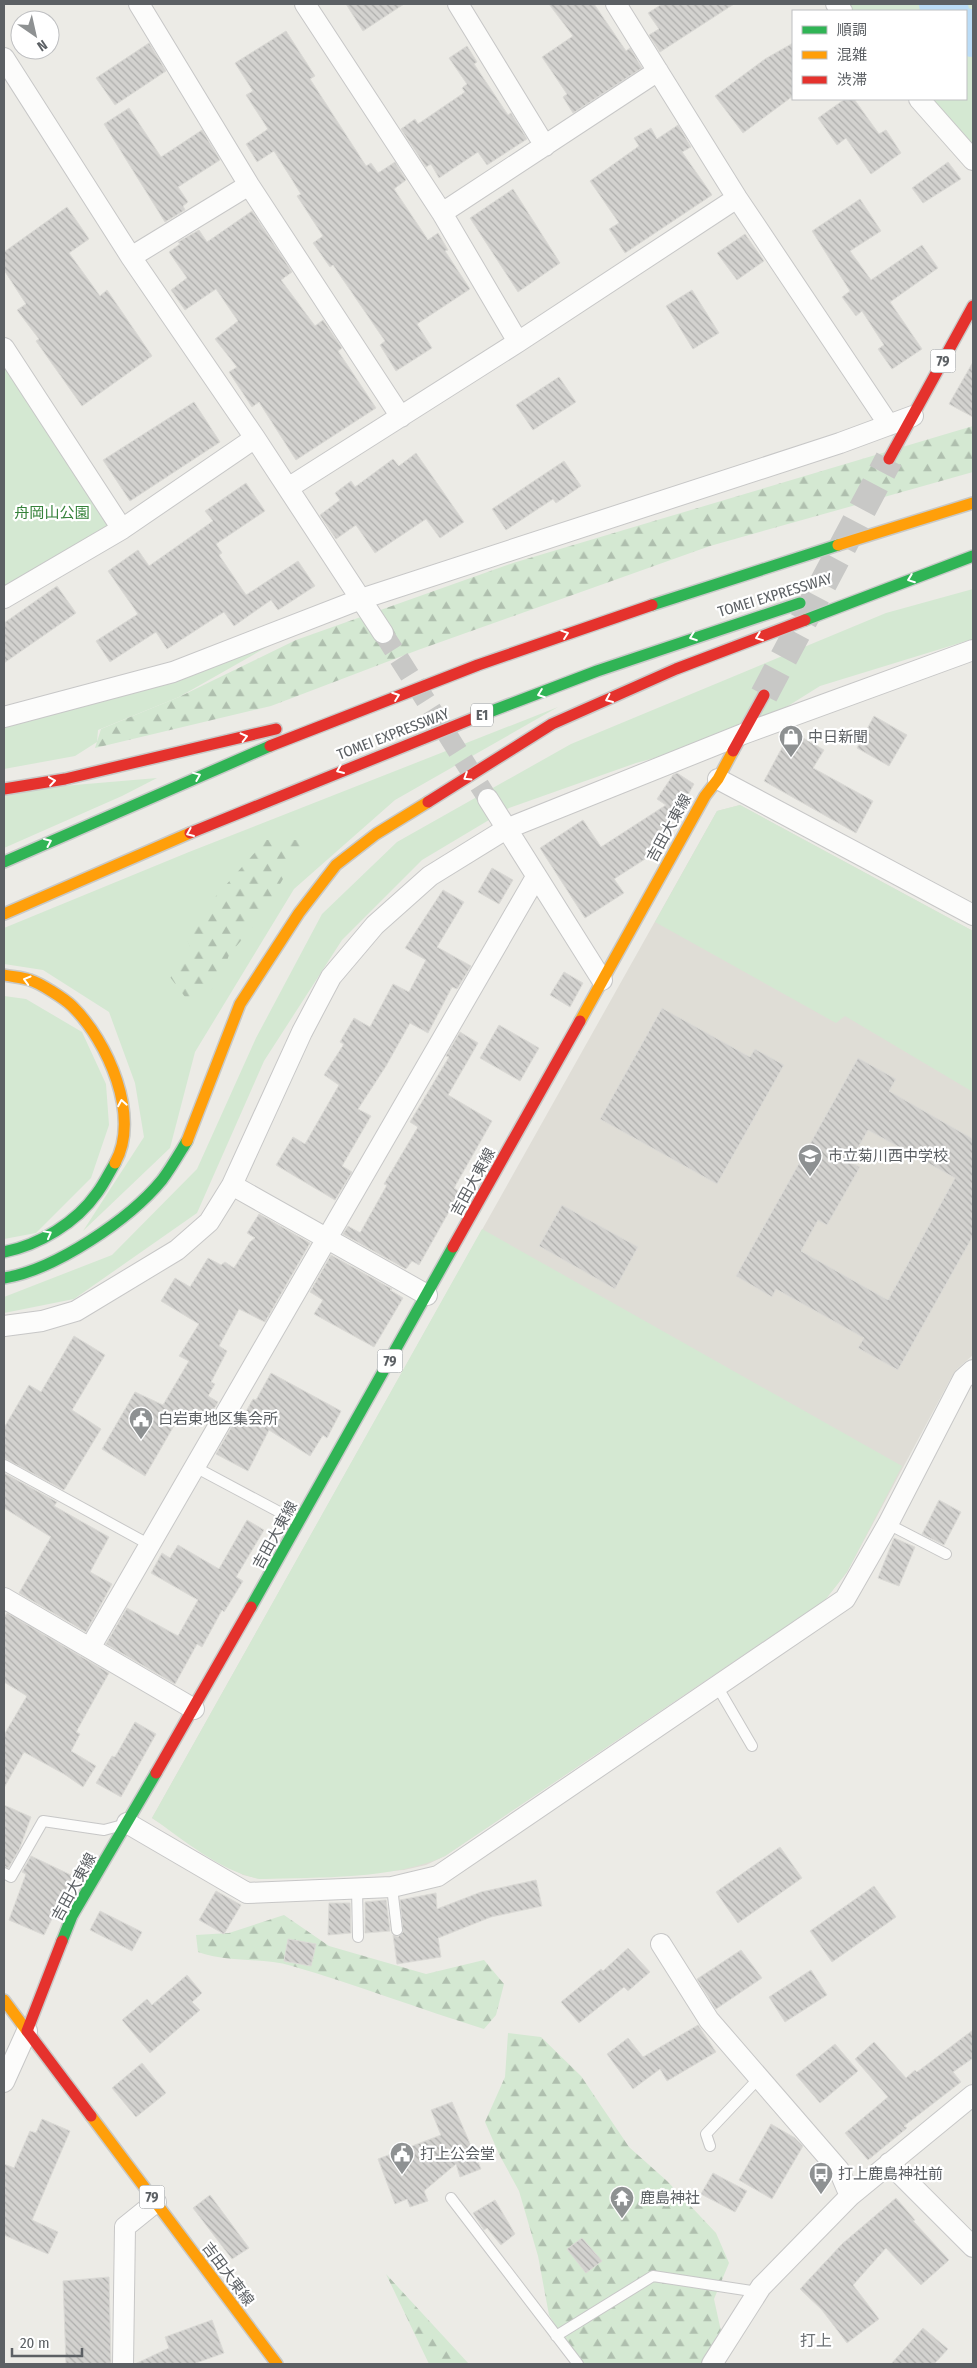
<svg xmlns="http://www.w3.org/2000/svg" width="977" height="2368" font-family="'Fira Sans Condensed','Noto Sans JP',sans-serif">
  <style>
    .education { fill: #dfddd6 }
    .green { fill: #d4e8d2 }
    .forest { fill: url(#forest-firs) }
    .lines { fill: none; stroke-linecap: round; stroke-linejoin: round }
    .river { stroke: #badcf7; stroke-width: 42 }
    .building { fill: url(#building-back-hatch); stroke: #dbdad6; fill-rule: evenodd }
    .street-tunnel { stroke: #c8c8c6; stroke-width: 20; stroke-dasharray: 20 10; stroke-linecap: butt }
    .primary-tunnel { stroke: #c8c8c6; stroke-width: 28; stroke-dasharray: 28 14; stroke-linecap: butt }
    .lane-casing { stroke: #c7c7c7; stroke-width: 12 }
    .street-casing { stroke: #c7c7c7; stroke-width: 22 }
    .fast-casing { stroke: #c8c9c8; stroke-width: 14 }
    .slow-casing { stroke: #c8c9c8; stroke-width: 14 }
    .jam-casing { stroke: #c8c9c8; stroke-width: 14 }
    .lane { stroke: #fcfcfb; stroke-width: 10 }
    .street { stroke: #fcfcfb; stroke-width: 20 }
    .fast { stroke: #30b455; stroke-width: 11 }
    .slow { stroke: #ff9f0a; stroke-width: 11 }
    .jam { stroke: #e5322d; stroke-width: 11 }
    .oneway { stroke: #fff }
    .labels { text-anchor: middle; stroke-width: 4.5; stroke-linejoin: round; paint-order: stroke }
    .shield { fill: #fff; stroke: #8d9092; stroke-width: 1 }
    .shield-label { font-size: 14px; font-weight: bold; fill: #5c6064 }
    .park-label { font-size: 15px; fill: #35823a; stroke: #fff }
    .street-label { font-size: 15px; fill: #5c6064; stroke: #fff }
    .poi-label { font-size: 15px; fill: #5c6064; stroke: #fff; text-anchor: start }
    .neighbourhood-label { font-size: 16px; fill: #6d7276; stroke: #fff }
  </style>
  <defs>
    <pattern id="forest-firs" width="22" height="20" patternUnits="userSpaceOnUse" patternTransform="scale(1.25)"><rect width="22" height="20" fill="#d4e8d2"/><path d="M5 1l3.5 6h-7zM16 11l3.5 6h-7z" fill="#afbfae"/></pattern>
    <pattern id="building-back-hatch" width="6" height="6" patternUnits="userSpaceOnUse" patternTransform="scale(1.25)"><rect width="6" height="6" fill="#d3d2cf"/><path d="M-1 5l2 2M0 0l6 6M5-1l2 2" fill="none" stroke="#aeaeac"/></pattern>
  </defs>
  <rect width="100%" height="100%" fill="#ecebe6"/>
  <!-- education -->
  <path class="education" d="M740,805L973,931V1355L957,1369L951,1378L847,1572L825,1600L445,1856L426,1865L404,1870L260,1879L243,1875L220,1862L152,1818L717,811Z"/>
  <!-- green -->
  <path class="green" d="M838,4H973V147L928,99H966V11H845Z
    M4,355L122,529L4,598Z
    M973,589V639L820,686L743,734L636,763L509,808L422,860L342,940L264,1061L197,1213L74,1299L4,1313V1297L112,1255L197,1169L256,1038L322,914L397,842L571,744L886,613Z
    M288,635L179,697L98,730L97,742L75,756L4,769V716Z
    M558,707L395,800L294,889L195,1052L170,1148L83,1231L144,1137L135,1083L109,1012L43,970L4,964V928L189,852Z
    M157,778L122,796L4,848V791Z
    M740,805L973,931V1092L845,1016L836,1023L655,922L717,811Z
    M4,996L26,999L82,1032L106,1084L109,1125L91,1178L36,1233L4,1239Z
    M482,1229L902,1466L847,1572L825,1600L445,1856C393,1880 318,1877 260,1879C221,1872 184,1840 152,1818Z"/>
  <!-- forest -->
  <path class="forest" d="M973,426V472L710,546L418,650L271,706L95,748L101,729L179,697L296,640L513,563Z
    M266,840H306L260,918L229,955L218,986L188,1001L170,977L190,946L183,933Z
    M284,1915L329,1946L426,1974L484,1960L504,1984L496,2015L484,2029C420,2009 357,1985 292,1966C261,1957 228,1963 198,1952L196,1935L229,1933Z
    M508,2033L541,2037L581,2076L629,2147L667,2181L716,2233L729,2263L714,2299L724,2345L710,2364H578V2362L549,2315L538,2256L519,2191L499,2154L485,2122L505,2077Z
    M386,2274L469,2364H429Z"/>
  <g class="lines">
    <!-- river -->
    <path class="river" d="M940,4L948,11
      M966,29L973,36"/>
  </g>
  <!-- building -->
  <path class="building" d="M346,4H404L363,31Z
    M549,4H594L626,51L630,48L642,68L573,113L563,97L567,94L542,57L573,36Z
    M662,4H734L660,52L649,35L659,29L648,13Z
    M286,31L315,76L310,79L366,166L371,163L378,173L395,162L406,180L394,189L428,240L438,233L448,250L445,251L470,289L417,324L432,348L396,371L380,345L385,341L333,265L330,267L313,243L323,236L297,196L301,194L274,151L257,162L246,144L268,129L246,95L253,91L235,63Z
    M149,43L166,71L115,105L96,78Z
    M793,43V96L743,133L715,96L765,59Z
    M467,46L477,62L474,64L508,115L511,113L527,139L487,165L478,152L439,178L431,164L426,167L401,129L415,119L418,124L465,92L462,88L467,84L449,58Z
    M845,99H854L879,134L886,130L901,153L871,174L846,138L837,145L818,118Z
    M129,108L161,157L202,130L220,160L178,187L188,202L183,206L185,210L165,222L104,124Z
    M678,125L691,147L682,152L712,195L625,253L609,229L619,223L590,181L639,146L634,138L651,128L657,139Z
    M948,162L961,179L923,203L912,188Z
    M513,189L560,263L518,292L470,218Z
    M860,199L881,231L850,251L871,280L922,245L938,268L890,302L922,349L892,369L878,349L884,345L862,311L856,316L842,297L850,291L812,231Z
    M67,207L89,239L69,253L100,296L107,290L152,356L82,406L36,341L39,339L17,310L26,304L4,270V252Z
    M252,211L292,272L281,280L315,326L323,320L342,348L338,351L376,408L296,460L259,402L252,407L229,372L237,367L215,339L238,321L216,289L185,310L171,290L187,278L169,252L180,244L178,242L199,230L207,242Z
    M745,234L764,261L737,280L717,253Z
    M692,290L719,333L693,349L666,306Z
    M973,362V417L949,404Z
    M559,377L576,402L533,430L516,405Z
    M194,402L220,442L130,501L103,460Z
    M416,453L464,522L440,538L426,519L375,553L356,525L336,539L320,515L340,500L335,493L351,481L355,487L393,459L399,466Z
    M564,461L581,486L556,503L553,499L506,530L492,509Z
    M246,483L265,511L216,544L222,553L219,555L246,595L298,561L315,586L278,610L271,600L234,626L224,612L167,649L156,632L110,662L96,641L138,614L108,571L138,550L149,566L213,521L205,511Z
    M57,586L76,613L4,663V623Z
    M874,716L907,735L889,766L857,748Z
    M791,731L824,750L813,768L873,801L856,833L764,781Z
    M677,773L694,784L656,852L614,879L624,893L585,918L540,848L583,820L601,847L666,805L657,799L673,775Z
    M492,868L513,880L499,904L478,892Z
    M443,890L464,902L437,947L471,966L457,989L452,987L428,1033L410,1023L386,1066L358,1109L371,1116L342,1166L352,1172L335,1200L276,1165L293,1137L305,1144L339,1085L324,1075L344,1044L340,1042L354,1018L370,1027L393,984L409,992L426,960L405,948Z
    M564,972L583,983L570,1007L550,995Z
    M662,1008L750,1057L755,1049L784,1065L717,1184L600,1119Z
    M499,1025L539,1048L520,1081L480,1058Z
    M460,1032L478,1043L448,1095L492,1121L454,1188L460,1192L419,1265L412,1261L406,1269L343,1234L348,1226L360,1233L387,1185L384,1184L418,1127L410,1122L449,1057L446,1056Z
    M858,1058L896,1079L889,1091L973,1139V1236L898,1370L858,1348L864,1338L776,1289L772,1297L736,1276ZM868,1130L955,1178L888,1300L801,1251L818,1220L827,1225L860,1167L850,1162Z
    M562,1205L638,1247L615,1289L539,1246Z
    M259,1214L310,1243L265,1322L239,1309L219,1346L227,1351L211,1382L215,1384L208,1396L218,1402L206,1423L183,1410L145,1476L102,1449L135,1392L163,1405L189,1361L179,1356L199,1324L161,1301L175,1278L190,1287L208,1258L221,1265L225,1262L234,1268L250,1242L255,1238L247,1233Z
    M331,1255L392,1289L390,1290L403,1298L374,1347L314,1314L323,1300L310,1292Z
    M74,1336L105,1355L72,1410L101,1429L64,1490L4,1458V1428L29,1385L41,1392Z
    M271,1373L341,1411L327,1438L323,1435L310,1456L269,1430L248,1471L216,1454L239,1414L243,1417L253,1399L256,1400Z
    M4,1473L57,1502L54,1506L109,1537L90,1572L112,1584L86,1632L19,1593L51,1537L4,1508Z
    M939,1500L961,1512L944,1545L922,1534Z
    M247,1520L264,1530L236,1577L243,1581L224,1612L222,1610L202,1647L197,1644L175,1684L106,1644L127,1608L178,1636L198,1600L151,1573L162,1553L170,1558L178,1545L219,1569Z
    M894,1538L915,1547L899,1586L878,1578Z
    M7,1613L109,1673L76,1732L80,1734L71,1751L96,1766L83,1787L64,1774L24,1752L4,1788V1735L27,1696L4,1682V1618Z
    M135,1722L156,1734L121,1797L96,1783L112,1756L115,1757Z
    M4,1805L31,1817L19,1850L8,1868L4,1866Z
    M780,1847L802,1878L738,1923L716,1892Z
    M31,1856L73,1876L44,1935L9,1920L26,1874L22,1872Z
    M536,1880L542,1906L491,1917L438,1938L441,1957L397,1964L393,1935L398,1937L403,1932L400,1900L436,1893L437,1909L481,1892Z
    M874,1886L896,1917L832,1962L810,1931Z
    M216,1891L241,1905L224,1934L199,1920Z
    M386,1900L390,1931L365,1933V1902Z
    M329,1903H350L351,1933L328,1935Z
    M100,1911L142,1932L132,1951L90,1930Z
    M288,1939L316,1944L311,1966L284,1961Z
    M628,1948L650,1972L628,1991L624,1987L579,2023L561,2002L601,1969L603,1971Z
    M741,1950L762,1978L716,2009L697,1979Z
    M811,1970L827,1995L785,2022L769,1997Z
    M187,1975L202,1993L192,2002L200,2010L150,2053L122,2020L147,1999L152,2005Z
    M698,2025L716,2052L667,2081L660,2069L633,2089L607,2054L628,2038L643,2057Z
    M973,2030V2058L953,2072L961,2082L904,2126L907,2128L868,2160L845,2133L888,2097L855,2059L874,2042L906,2078L915,2070L917,2072Z
    M835,2044L858,2071L820,2103L796,2075Z
    M142,2063L166,2093L136,2117L112,2088Z
    M452,2102L481,2169L460,2177L456,2164L424,2191L428,2201L410,2207L407,2199L395,2204L378,2159L441,2135L431,2110Z
    M42,2119L70,2131L32,2220L58,2232L48,2254L4,2235V2164L14,2168L30,2131L36,2133Z
    M771,2124L795,2138L803,2146L772,2199L739,2180Z
    M713,2173L747,2191L735,2212L701,2194Z
    M210,2195L249,2248L232,2259L193,2208Z
    M896,2198L915,2220L913,2221L949,2260L921,2285L886,2248L853,2285L879,2319L847,2343L822,2310L800,2289L842,2244Z
    M495,2200L515,2234L501,2245L487,2228L484,2230L473,2213Z
    M582,2238L602,2261L586,2273L567,2249Z
    M109,2277L111,2364H66L63,2281Z
    M212,2320L224,2353L193,2364H135L169,2348L165,2337Z
    M923,2328L948,2349L934,2364H891Z"/>
  <g class="lines">
    <!-- street-tunnel -->
    <path class="street-tunnel" d="M383,633L488,799"/>
    <!-- primary-tunnel -->
    <path class="primary-tunnel" d="M764,695L889,459"/>
    <defs>
      <path id="lane" d="M4,1465L150,1545
        M195,1467L298,1522
        M888,1524L946,1554
        M717,1686L752,1746
        M4,1873L11,1877L43,1821L104,1830L119,1826
        M392,1887L397,1930
        M357,1888L358,1937
        M710,2146L706,2134L759,2078
        M451,2198L578,2364
        M556,2336L653,2276L758,2292"/>
      <path id="street" d="M139,4L249,185L401,417
        M305,4L442,213L518,342
        M458,4L545,146
        M616,4L737,198L889,425
        M836,4L842,11
        M4,58L131,257L255,438L383,633
        M919,99L973,160
        M442,213L658,71
        M131,257L249,185
        M4,348L122,529
        M288,488L518,342L737,198
        M4,598L122,529L255,438
        M4,717L173,672L361,599L840,443L913,416
        M718,779L973,915
        M488,799L602,980
        M232,1185L427,1295
        M4,1326L42,1321L76,1311L177,1250L209,1222L232,1185L302,1032L331,977L375,925L430,876L506,829L743,734L973,650
        M4,1598L194,1709
        M90,1648L536,877
        M127,1823L247,1893L392,1887L438,1876L845,1599L888,1524L963,1379L973,1370
        M661,1944L709,2020L839,2170L850,2196
        M4,2082L27,2031
        M889,2163L973,2247
        M123,2364L125,2227L156,2202
        M712,2364L761,2287L850,2196L973,2095"/>
      <path id="fast" d="M652,605L838,545
        M805,620L973,556
        M484,714L597,671L800,603
        M4,862L270,746
        M4,1252C39,1245 76,1223 97,1193C104,1184 109,1173 115,1163
        M4,1278C55,1270 130,1219 162,1180C171,1168 179,1154 187,1141
        M251,1607L453,1247
        M62,1941L72,1916L156,1773"/>
      <path id="slow" d="M838,545L973,503
        M4,914L190,833
        M4,975C13,977 22,977 30,980C40,983 65,999 72,1006C108,1041 141,1117 115,1163
        M580,1021L705,796L718,779L733,751
        M187,1141L240,1004L299,913L336,865L376,834L428,802
        M4,2000L27,2031
        M91,2116L277,2364"/>
      <path id="jam" d="M889,459L973,306
        M270,746L478,665L652,605
        M733,751L764,695
        M4,789L65,779L276,729
        M428,802L552,724L676,669L805,620
        M190,833L484,714
        M453,1247L580,1021
        M156,1773L251,1607
        M62,1941L27,2031L91,2116"/>
    </defs>
    <!-- lane casing -->
    <use href="#lane" class="lane-casing"/>
    <!-- street casing -->
    <use href="#street" class="street-casing"/>
    <!-- fast casing -->
    <use href="#fast" class="fast-casing"/>
    <!-- slow casing -->
    <use href="#slow" class="slow-casing"/>
    <!-- jam casing -->
    <use href="#jam" class="jam-casing"/>
    <!-- lane -->
    <use href="#lane" class="lane"/>
    <!-- street -->
    <use href="#street" class="street"/>
    <!-- fast -->
    <use href="#fast" class="fast"/>
    <!-- slow -->
    <use href="#slow" class="slow"/>
    <!-- jam -->
    <use href="#jam" class="jam"/>
  </g>
  <!-- one-way arrows -->
  <defs><path id="oneway-chevron" d="M-2-3.5L2.5 0L-2 3.5" fill="none" stroke-width="1.6" stroke-linecap="round" stroke-linejoin="round" transform="scale(1.25)"/></defs>
  <g class="oneway">
    <use href="#oneway-chevron" transform="translate(911 579) rotate(159)"/>
    <use href="#oneway-chevron" transform="translate(565 634) rotate(-19)"/>
    <use href="#oneway-chevron" transform="translate(693 637) rotate(160)"/>
    <use href="#oneway-chevron" transform="translate(759 637) rotate(159)"/>
    <use href="#oneway-chevron" transform="translate(541 694) rotate(160)"/>
    <use href="#oneway-chevron" transform="translate(396 696) rotate(-20)"/>
    <use href="#oneway-chevron" transform="translate(609 699) rotate(156)"/>
    <use href="#oneway-chevron" transform="translate(244 737) rotate(-14)"/>
    <use href="#oneway-chevron" transform="translate(340 770) rotate(157)"/>
    <use href="#oneway-chevron" transform="translate(197 776) rotate(-22)"/>
    <use href="#oneway-chevron" transform="translate(467 777) rotate(148)"/>
    <use href="#oneway-chevron" transform="translate(52 781) rotate(-8)"/>
    <use href="#oneway-chevron" transform="translate(190 833) rotate(157)"/>
    <use href="#oneway-chevron" transform="translate(48 842) rotate(-24)"/>
    <use href="#oneway-chevron" transform="translate(27 980) rotate(-164)"/>
    <use href="#oneway-chevron" transform="translate(122 1103) rotate(-100)"/>
    <use href="#oneway-chevron" transform="translate(48 1234) rotate(-29)"/>
  </g>
  <!-- icons -->
  <defs>
    <symbol id="shop-pin" viewBox="-11 -11 22 30"><path d="M0 17L-7.5 6A9.5 9.5 0 1 1 7.5 6Z" fill="#8e9192" stroke="#fff"/><path d="M-5-2.5h2.3a2.7 3.5 0 0 1 5.4 0H5L5.5 6h-11ZM-1.5-2.5h3a1.5 2.3 0 0 0-3 0Z" fill="#fff"/></symbol>
    <symbol id="school-pin" viewBox="-11 -11 22 30"><path d="M0 17L-7.5 6A9.5 9.5 0 1 1 7.5 6Z" fill="#8e9192" stroke="#fff"/><path d="M0-5L7-2L0 1L-7-2ZM-4 1L0 2.5L4 1V4Q0 6-4 4Z" fill="#fff"/></symbol>
    <symbol id="civic-pin" viewBox="-11 -11 22 30"><path d="M0 17L-7.5 6A9.5 9.5 0 1 1 7.5 6Z" fill="#8e9192" stroke="#fff"/><path d="M-.6-6.5H3V-4.5H.6V-3L4-1V1h2V6H-6V1h2V-1L-.6-3ZM-1.2 2.5V6h2.4V2.5Z" fill="#fff"/></symbol>
    <symbol id="bus-pin" viewBox="-11 -11 22 30"><path d="M0 17L-7.5 6A9.5 9.5 0 1 1 7.5 6Z" fill="#8e9192" stroke="#fff"/><path d="M-5-6H5V4H4V6H2V4H-2V6H-4V4H-5ZM-3.5-4V0h7V-4ZM-3.5 1.2v1.5H-2V1.2ZM2 1.2v1.5H3.5V1.2Z" fill="#fff"/></symbol>
    <symbol id="temple-pin" viewBox="-11 -11 22 30"><path d="M0 17L-7.5 6A9.5 9.5 0 1 1 7.5 6Z" fill="#8e9192" stroke="#fff"/><path d="M0-6L5-2H3V0L6.5 2.5H4V6H1.5V3h-3V6H-4V2.5H-6.5L-3 0V-2H-5Z" fill="#fff"/></symbol>
  </defs>
  <g fill-rule="evenodd">
    <use href="#shop-pin" x="777" y="723" width="28" height="38"/>
    <use href="#school-pin" x="796" y="1142" width="28" height="38"/>
    <use href="#civic-pin" x="127" y="1405" width="28" height="38"/>
    <use href="#civic-pin" x="388" y="2140" width="28" height="38"/>
    <use href="#bus-pin" x="807" y="2160" width="28" height="38"/>
    <use href="#temple-pin" x="608" y="2184" width="28" height="38"/>
  </g>
  <g class="labels">
    <!-- shield labels -->
    <g class="shield">
      <rect x="930.5" y="349.5" width="25" height="23" rx="4"/>
      <rect x="471" y="703.5" width="22" height="23" rx="4"/>
      <rect x="377.5" y="1349.5" width="25" height="23" rx="4"/>
      <rect x="139.5" y="2185.5" width="25" height="23" rx="4"/>
    </g>
    <g class="shield-label">
      <text x="943" y="366">79</text>
      <text x="482" y="720">E1</text>
      <text x="390" y="1366">79</text>
      <text x="152" y="2202">79</text>
    </g>
    <!-- park labels -->
    <g class="park-label">
      <text x="52" y="518">舟岡山公園</text>
    </g>
    <!-- street labels -->
    <g class="street-label">
      <text transform="translate(775 595) rotate(-17)" y="5">TOMEI EXPRESSWAY</text>
      <text transform="translate(393 734) rotate(-21)" y="5">TOMEI EXPRESSWAY</text>
      <text transform="translate(669 828) rotate(-61)" y="5">吉田大東線</text>
      <text transform="translate(473 1182) rotate(-61)" y="5">吉田大東線</text>
      <text transform="translate(275 1535) rotate(-61)" y="5">吉田大東線</text>
      <text transform="translate(74 1887) rotate(-61)" y="5">吉田大東線</text>
      <text transform="translate(228 2274) rotate(53)" y="5">吉田大東線</text>
    </g>
    <!-- poi labels -->
    <g class="poi-label">
      <text x="808" y="742">中日新聞</text>
      <text x="828" y="1161">市立菊川西中学校</text>
      <text x="158" y="1424">白岩東地区集会所</text>
      <text x="420" y="2159">打上公会堂</text>
      <text x="838" y="2179">打上鹿島神社前</text>
      <text x="640" y="2203">鹿島神社</text>
    </g>
    <!-- neighbourhood labels -->
    <g class="neighbourhood-label">
      <text x="816" y="2346">打上</text>
    </g>
  </g>
  <!-- border -->
  <rect width="977" height="2368" fill="none" stroke="#5c6064" stroke-width="10"/>
  <!-- legend -->
  <rect x="792" y="10" width="175" height="90" fill="#ffffff" stroke="#bebfc1"/>
  <rect x="802" y="26" width="25" height="8" fill="#30b455" stroke="#bebfc1"/>
  <text x="837" y="35" font-size="15" fill="#5c6064">順調</text>
  <rect x="802" y="51" width="25" height="8" fill="#ff9f0a" stroke="#bebfc1"/>
  <text x="837" y="60" font-size="15" fill="#5c6064">混雑</text>
  <rect x="802" y="76" width="25" height="8" fill="#e5322d" stroke="#bebfc1"/>
  <text x="837" y="85" font-size="15" fill="#5c6064">渋滞</text>
  <!-- north arrow -->
  <g transform="translate(35 35) rotate(146)"><circle r="24" fill="#ffffff" stroke="#bebfc1"/>
  <path d="M0-4L9 19L0 12L-9 19Z" fill="#8e9192"/>
  <text y="-8" font-size="14" font-weight="bold" text-anchor="middle" fill="#5c6064">N</text>
  </g>
  <!-- scale -->
  <path d="M12 2348v8h70v-8" fill="none" stroke="#5c6064" stroke-width="2.5"/>
  <text x="20" y="2348" font-size="15" fill="#5c6064" stroke="#ffffff" stroke-width="4" paint-order="stroke">20 m</text>
</svg>
